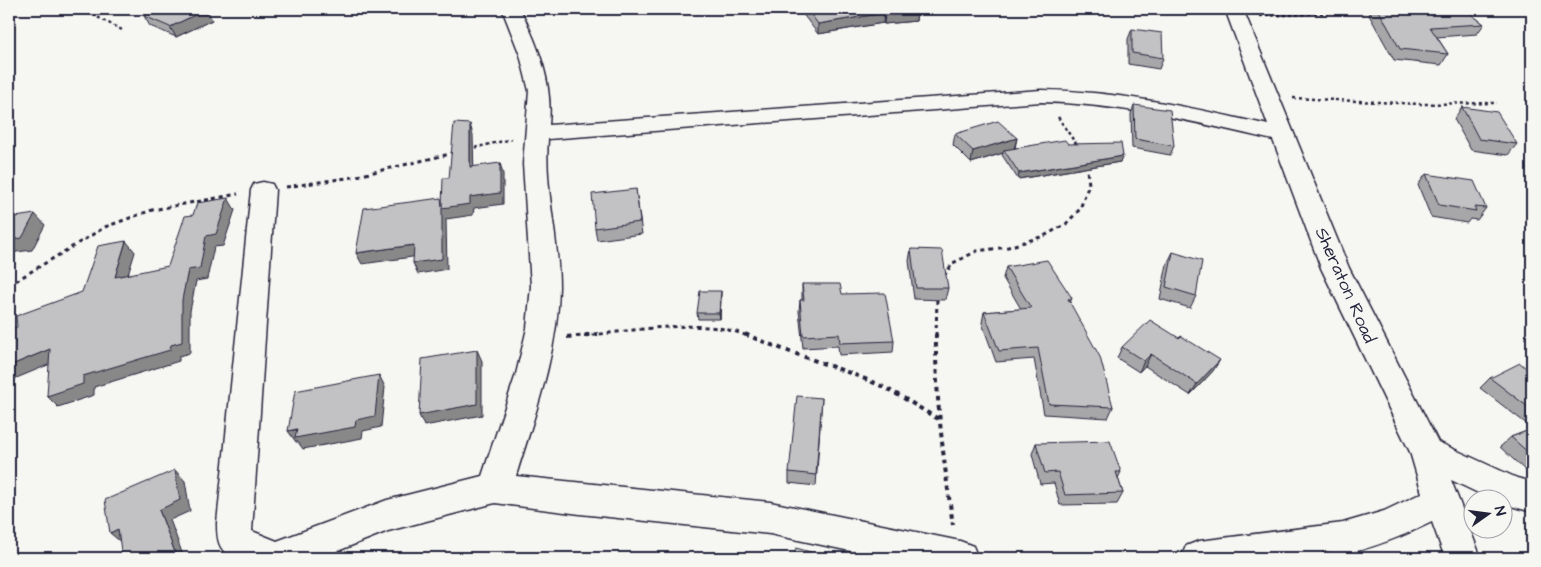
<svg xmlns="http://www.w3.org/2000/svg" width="1541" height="567" font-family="'Architects Daughter',sans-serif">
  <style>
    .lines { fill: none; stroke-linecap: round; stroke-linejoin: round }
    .minor-casing { stroke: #22223b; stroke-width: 3 }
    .path-far2 { stroke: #22223b; stroke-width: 2.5; stroke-dasharray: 3 3; stroke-linecap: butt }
    .path-far1 { stroke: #22223b; stroke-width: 3; stroke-dasharray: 4 4; stroke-linecap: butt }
    .path { stroke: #22223b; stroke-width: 4; stroke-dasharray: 4.5 4.5; stroke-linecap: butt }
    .minor { fill: #f6f6f2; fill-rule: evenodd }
    .wall { fill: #a7a7a9; stroke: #22223b }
    .shaded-wall { fill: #888889; stroke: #22223b }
    .building { fill: #c2c2c4; stroke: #22223b }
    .labels { text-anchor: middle; stroke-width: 4; stroke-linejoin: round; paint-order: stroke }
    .street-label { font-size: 18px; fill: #22223b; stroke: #f6f6f2 }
  </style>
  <rect width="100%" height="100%" fill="#f6f6f2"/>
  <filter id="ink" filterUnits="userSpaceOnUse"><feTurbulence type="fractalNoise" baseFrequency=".02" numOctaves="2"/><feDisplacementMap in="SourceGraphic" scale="10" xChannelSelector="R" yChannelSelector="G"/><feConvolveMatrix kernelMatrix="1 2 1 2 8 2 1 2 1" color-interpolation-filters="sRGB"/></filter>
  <g filter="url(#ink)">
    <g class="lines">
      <defs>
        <path id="minor" d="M502,9H520C539,47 553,83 549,125L1041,90C1119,91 1193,108 1268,125L1225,9H1243L1349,268L1438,442L1517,478L1532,482V512L1504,504V500H1493L1451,480L1481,558H1445L1432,522C1397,539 1361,553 1322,558H1181L1186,546L1199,541L1343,523L1384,511L1422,493L1410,452L1321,268L1273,140C1196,122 1121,104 1041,102L548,139C544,189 559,237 559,287C558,352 535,414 516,476L770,502L960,541L973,546L978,558H883L770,534L580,514L495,503L388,531L320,558H232C218,549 217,539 217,523L251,190L254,184L263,182L272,184L275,190L252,531L277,541L387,500L482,476L516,374L527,328L531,286L523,164L529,91L520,55Z"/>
      </defs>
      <!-- minor casing -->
      <use href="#minor" class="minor-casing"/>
      <!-- path-far2 -->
      <path class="path-far2" d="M82,9L124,31
        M1260,16L1374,11
        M1293,98L1420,104L1497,103
        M1058,117L1078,147
        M469,149L512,139"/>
      <!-- path-far1 -->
      <path class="path-far1" d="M469,149L472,148
        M286,187L353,177L454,153
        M944,276L953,263L977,251L1008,247L1044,236L1066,224L1080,209L1089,184L1086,164
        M9,285L105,227L152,210L238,194
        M584,336C630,331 706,317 747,336
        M936,336L937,298"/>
      <!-- path -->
      <path class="path" d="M745,334C788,353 833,365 877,384C899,394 919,408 940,420
        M936,334C935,397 944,463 953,525
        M567,337L598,334"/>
      <!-- minor -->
      <use href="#minor" class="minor"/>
    </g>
    <!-- wall -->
    <path class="wall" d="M802,9H916L917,11L916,21L884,24L883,23L818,34L802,13Z
      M1373,9H1464L1484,24L1477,34L1437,37L1448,54L1441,65L1394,60L1369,15Z
      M144,16L212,20L176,37L150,26Z
      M1132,29L1163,58L1159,69L1128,64V39Z
      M1134,105L1174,146L1170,155L1132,148L1131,114Z
      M1462,107L1517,144L1508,155L1471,150L1454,119Z
      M955,134L1017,138L1015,148L1068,144L1123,156L1120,162L1018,179L1002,155L1003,153L971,163L953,145Z
      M1426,174L1486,208L1477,220L1470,219L1467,223L1431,217L1418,185Z
      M636,189L642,234L597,240L595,228Z
      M911,249L948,288L945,300L914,299L909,261Z
      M1173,252L1196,296L1190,308L1160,299L1167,264Z
      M1006,267L1070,304L1113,407L1108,418L1044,414L1034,359L996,362L982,323L984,312L1021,309L1003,278Z
      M802,284L842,294L894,341L893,352L839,355L838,346L803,348L799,311L800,300H802Z
      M721,297L720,319H698L697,313Z
      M1122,347L1213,371L1190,395L1145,366L1139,372L1117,358Z
      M1532,373V428L1480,388L1490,378Z
      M822,398L816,486L789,483V472Z
      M1532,429V470L1527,472L1500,447L1511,437Z
      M1036,443L1121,472L1118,478L1123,493L1117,504L1060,505L1054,483L1040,484L1032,454Z
      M1323,552L1368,558H1317Z"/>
    <!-- shaded-wall -->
    <path class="shaded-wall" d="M207,9L212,20L176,37L170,27Z
      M917,11L916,21L884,24L885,14Z
      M884,13L883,23L818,34V24Z
      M470,124L473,135L474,178L470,167Z
      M1017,138L1014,149L1004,150L1003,153L971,163L973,151Z
      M1123,156L1120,162L1018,179L1019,173Z
      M500,163L503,174V204L474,208L473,215L446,219L447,269L418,274L413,263L442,208L470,197Z
      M228,198L235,210L223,246L214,247L207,279L196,281L190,311V353L179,356V361L94,387V395L58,407L47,396L83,376L171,345L188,270L206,236Z
      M35,214L45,225L32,250L9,253V240Z
      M126,241L135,252L124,288L115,277Z
      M414,245L419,256L362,264L356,253Z
      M721,291V297L720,319L719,313Z
      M1072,298L1068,309V299Z
      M50,349L60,360L14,379L9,374V366Z
      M477,350L482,361V415L424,426L419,415Z
      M1151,354L1145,366L1139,372L1144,361Z
      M1220,360L1213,371L1190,395L1197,384Z
      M379,375L385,387L381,427L363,431L362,438L303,449L298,442H296L288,431L356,420Z
      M175,470L185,481L190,511L170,520L184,558H177L159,510Z
      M118,529L122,543L110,533Z"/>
    <!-- building -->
    <path class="building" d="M159,9H207L170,27L144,16Z
      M807,9H916L917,11L885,14L884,13L818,24Z
      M1378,9H1464L1484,24L1430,27L1448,54L1400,49Z
      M1132,29L1162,33L1163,58L1132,53Z
      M1134,105L1170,110L1174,146L1135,139Z
      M1462,107L1497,112L1517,144L1479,139Z
      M998,121L1017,138L973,151L955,134Z
      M454,123L470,124V167L500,163V193L470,197V204L442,208V259L413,263L414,245L356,253L364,208L441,198L442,207L443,178H449Z
      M1065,140L1068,144L1121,143L1123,156L1019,173L1004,150Z
      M1426,174L1474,181L1486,208L1474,207L1476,211L1439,205Z
      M636,189L640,222L595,228L592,194Z
      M228,198L216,234L206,236L200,268L188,270L182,300V342L171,345L170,350L83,376V384L47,396L50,349L9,366V330L17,327L16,316L82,292L98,246L126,241L115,277L168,266L185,216L193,215L197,203Z
      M35,214L22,238L9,240V218Z
      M911,249L942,250L948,288H916Z
      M1173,252L1202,261L1196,296L1166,287Z
      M1047,260L1072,298L1068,299L1100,357L1113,407L1049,404L1038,348L999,351L984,312L1031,308L1006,267Z
      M802,284H840L842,294L885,293L894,341L840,343L839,334L803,336L800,300H804Z
      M700,291H721L719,313H697Z
      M1150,320L1179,338L1181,336L1220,360L1197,384L1151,354L1144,361L1122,347Z
      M477,350V404L419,415L422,359Z
      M1520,363L1532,373V410L1490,378Z
      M379,375L375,416L356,420L355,427L295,438L297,429L288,431L295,391Z
      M797,396L822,398L816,475L789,472Z
      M1532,429V456L1511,437Z
      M1110,441L1121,472H1116L1123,493L1065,495L1058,472L1045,473L1036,443Z
      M175,470L180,500L159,510L177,558H122L118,529L110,533L105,500Z
      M796,548L821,555L820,558H793Z
      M1323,552L1368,558H1325Z"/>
  </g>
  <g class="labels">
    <!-- street labels -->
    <g class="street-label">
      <text transform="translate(1346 285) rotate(66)" y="6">Sheraton Road</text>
    </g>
  </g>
  <!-- margin -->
  <rect width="1541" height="567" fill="none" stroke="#f6f6f2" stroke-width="30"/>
  <rect x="15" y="15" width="1511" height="537" fill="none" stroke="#22223b" stroke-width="2" filter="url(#ink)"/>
  <!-- north arrow -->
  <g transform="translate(1488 514) rotate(76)"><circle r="24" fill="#f6f6f2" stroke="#a1a1a9"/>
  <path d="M0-4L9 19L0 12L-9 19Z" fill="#22223b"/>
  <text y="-8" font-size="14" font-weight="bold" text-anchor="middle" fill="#22223b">N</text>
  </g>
</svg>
